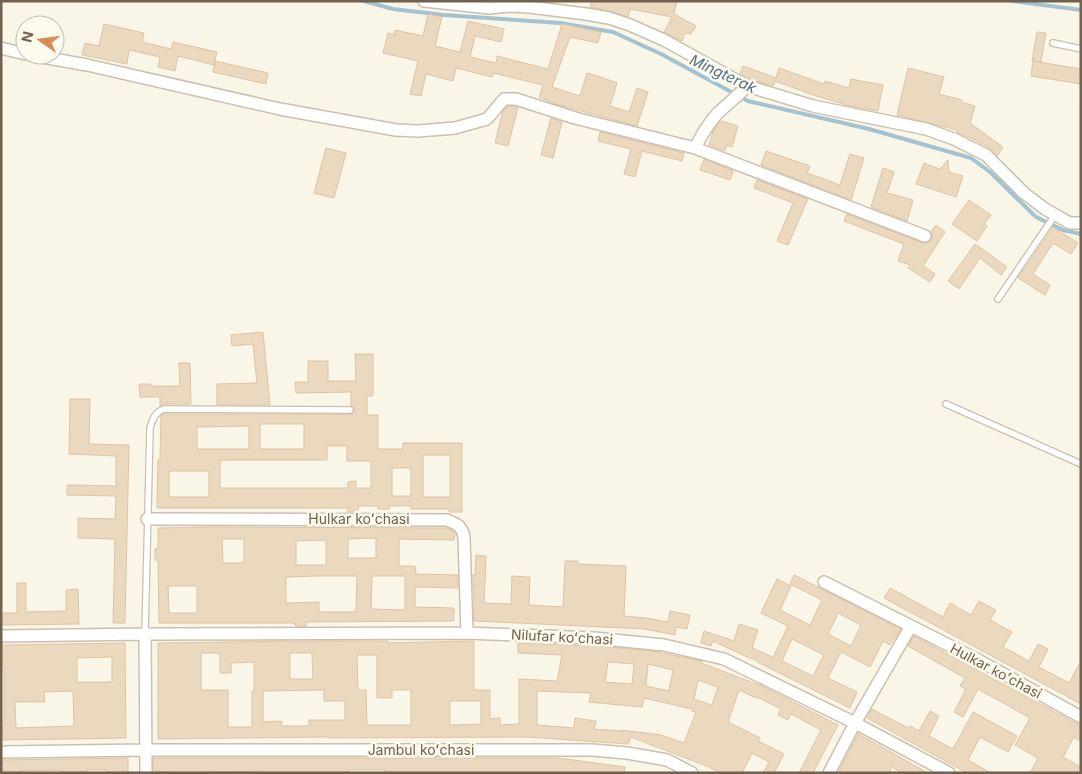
<svg xmlns="http://www.w3.org/2000/svg" width="1082" height="774" font-family="Inter,sans-serif">
  <style>
    .lines { fill: none; stroke-linecap: round; stroke-linejoin: round }
    .stream { stroke: #a4c3d2; stroke-width: 4 }
    .building { fill: #ebd9bf; stroke: #dec4a3; fill-rule: evenodd }
    .service-casing { stroke: #cbc0ae; stroke-width: 8 }
    .minor-casing { stroke: #cbc0ae; stroke-width: 14 }
    .service { stroke: #fff; stroke-width: 5.5 }
    .minor { stroke: #fff; stroke-width: 11 }
    .labels { text-anchor: middle; stroke-width: 5; stroke-linejoin: round; paint-order: stroke }
    .street-label { font-size: 14px; fill: #71614e; stroke: #fdfaed }
    .water-label { font-size: 15px; font-style: italic; fill: #4d7489; stroke: #fdfaed }
  </style>
  <rect width="100%" height="100%" fill="#faf6e7"/>
  <g class="lines">
    <!-- stream -->
    <path class="stream" d="M364,1L393,9L444,15L560,23L613,32L661,54L748,101L869,129L971,158L990,172L1036,217L1063,230L1081,234
      M1012,1L1081,10"/>
  </g>
  <!-- building -->
  <path class="building" d="M591,1H677L674,14L696,26L691,34L685,33L682,41L664,32L672,17L630,9L628,17L610,11L590,7Z
    M428,14L442,17L435,46L460,52L468,21L504,29L501,42L475,36L470,57L496,63L497,56L548,69L562,24L601,32L598,43L570,37L552,87L580,96L587,73L601,77L617,83L610,106L629,112L637,88L648,92L637,126L555,104L539,97L543,85L493,73L492,77L456,68L453,81L426,74L421,96L410,94L418,61L383,53L388,33L394,35L395,30L423,36Z
    M104,24L144,33L142,42L171,49L173,42L217,52L214,65L178,56L175,71L158,67L160,57L129,50L127,64L82,55L85,43L99,46Z
    M1037,32L1046,33L1041,62L1032,61Z
    M215,61L268,73L266,84L213,72Z
    M1033,61L1081,69V84L1031,76Z
    M743,66L776,78L779,68L824,84L825,81L849,88L851,79L883,85L878,111L846,105L810,94L775,81L773,86L750,79L740,74Z
    M908,68L944,77L939,94L962,100L961,102L975,106L970,123L1003,147L997,156L990,148L971,138L957,132V130L897,115Z
    M507,106L518,107L508,146L495,143L503,111Z
    M551,118L562,122L553,158L541,155Z
    M721,121L738,126L732,147L727,145L725,151L709,145L713,131Z
    M600,132L684,153L682,161L642,151L635,177L624,174L631,149L598,141Z
    M326,148L346,153L334,198L314,193Z
    M766,151L810,166L807,173L840,185L850,154L864,158L851,200L761,165Z
    M704,159L733,171L730,180L700,170Z
    M948,160L949,172L963,176L956,197L916,184L924,163L940,169Z
    M883,168L894,172L887,193L913,200L907,221L871,207Z
    M757,180L808,199L788,245L777,241L793,203L754,188Z
    M969,200L991,215L984,224L987,226L977,241L952,224Z
    M847,214L923,243H927L932,239L931,232L936,225L945,232L923,266L935,274L930,282L908,268L910,265L898,261L904,244L844,221Z
    M1053,227L1078,243L1071,254L1053,243L1033,274L1050,285L1045,295L1018,278Z
    M975,244L1007,267L1001,275L980,258L959,289L948,281Z
    M263,332L270,405H217V384L257,383L253,344L232,346L231,335Z
    M355,354H373V396H367V415H378V449H403V443H462V512H449V509H411V506H390L389,509H378V506H358V512H348V508H157L158,460H160L161,416L165,414H352L355,410L351,406V392L296,393L295,382H308V361H328V381H356ZM260,424H304V449H260ZM249,426V449H197V427ZM327,446H347V461H371V488H356V481L348,482V488H220V460H327ZM423,455H450V497H423ZM392,468H411V496H392ZM169,471H209V497H169Z
    M179,363H190L191,404H164L160,406V397H140L139,384H151V386H180Z
    M70,399H90L89,444L129,445L125,623H113L115,539L78,538V518L115,519L116,496L67,495V485L116,486V456L69,454Z
    M210,527L448,528L455,533L454,540L399,539V566H415L416,574L458,575V588L415,587V607L454,608V621L306,622V626H295V623H159L158,560H155V549L158,548V528ZM376,538V558H348V539ZM222,539H244V563H223ZM326,540V565H296V541ZM316,576H357L356,612H319V602L286,603V577ZM372,576H405V610L371,609ZM168,586H197V613H169Z
    M476,555L486,556L484,603L511,604L512,576L530,577L529,605L563,607L565,561H578V564L626,566L624,616L646,618L668,622L670,611L690,615L687,629L676,627L675,635L645,629L474,621V588H473V575H475Z
    M794,575L901,629L890,645L883,641L870,667L841,652L828,678L857,692L850,708L757,662L758,661L747,657L713,641L711,646L701,643L704,631L734,641L739,624L758,630L752,648L773,657L788,626L761,613L777,579L791,586L780,610L810,625L822,600L790,584ZM838,613L861,625L851,646L828,634ZM792,639L824,655L813,676L782,661Z
    M17,583H26V612L66,611V590L78,589L79,624L1,625V613H17Z
    M890,588L943,617L950,603L971,615L979,601L996,610L990,620L1012,632L1003,647L1029,661L1038,644L1048,649L1039,667L1069,683L1081,661V704L884,598Z
    M914,636L1081,726V741L1074,737L1063,757L1081,767V773H1030L1038,758L1015,745L1030,718L978,689L963,717L954,712L966,689L960,686L965,678L908,646Z
    M296,641H388L387,643L474,641V690H490V719L500,718V725L519,724V679L557,681L562,655L518,653V643L599,646L652,651L702,661L701,663L762,686L838,725L813,773H799L821,730L791,714L788,720L778,715L781,709L757,697L756,698L739,690L728,722L760,738L758,741L784,754L774,773H763L769,762L752,753L742,773H720L709,767L631,737L628,744L527,737L329,738V737L158,739V643ZM201,653H220V673H231V663L254,662V691H252V727H228V690H201ZM290,653H312L313,679H290ZM357,655H377V698H392V690H411V725H367L366,690H358ZM608,662L634,664L632,684L605,682ZM648,664L673,670L669,691L646,686ZM698,680L718,687L712,705L694,699ZM324,690V701H345V720H309V726H281L282,721L263,722V691ZM537,691L591,693L589,702L642,707L644,698L692,709V711L696,712L684,743L661,735L622,730V731L594,729L596,721L575,718L574,728L537,725ZM450,701H481V724L450,725Z
    M125,643L126,738L1,740V727H4V665H1V645ZM112,657V682H77V658ZM73,691L74,726L16,728L15,702H45L44,692Z
    M872,709L908,728L910,726L919,731L930,711L939,716L929,736L953,749L973,712L1017,736L1008,752L980,737L968,760L991,773H967L867,718Z
    M858,734L889,751L928,773H902L892,767L889,773H838Z
    M128,758V773H107V770H86V773H62V770L20,771V773L1,772V760Z
    M153,758H559L625,767L624,773H385V770H348V773H264V771L180,773L153,771Z"/>
  <g class="lines">
    <defs>
      <path id="service" d="M1053,43L1081,49
        M998,299L1055,215
        M946,404L1081,464
        M145,634L150,428C153,419 154,413 164,409L350,410"/>
      <path id="minor" d="M424,1L489,8L511,6L529,7L586,14L609,18L630,25L664,40L747,86L813,106L926,129L954,139L986,155L1024,193L1045,209L1070,223H1081
        M1,48L25,54
        M31,55L87,65L280,109L396,130L418,131L455,128L487,119L504,99H516L575,118L695,148L925,236
        M695,148C701,136 708,124 717,114C727,104 738,96 747,86
        M147,519L447,520C457,524 462,526 464,537L467,633
        M824,582L980,661L1081,717
        M145,634L146,773
        M1,636L145,634L467,633L594,638L664,645L724,659L855,723L949,773
        M1,752L146,750H592L627,753L667,760L692,773
        M829,773L855,723L911,626"/>
    </defs>
    <!-- service casing -->
    <use href="#service" class="service-casing"/>
    <!-- minor casing -->
    <use href="#minor" class="minor-casing"/>
    <!-- service -->
    <use href="#service" class="service"/>
    <!-- minor -->
    <use href="#minor" class="minor"/>
  </g>
  <g class="labels">
    <!-- street labels -->
    <g class="street-label">
      <text x="359" y="524">Hulkar koʻchasi</text>
      <text transform="translate(562 637) rotate(3)" y="5">Nilufar koʻchasi</text>
      <text transform="translate(996 671) rotate(28)" y="5">Hulkar koʻchasi</text>
      <text x="421" y="755">Jambul koʻchasi</text>
    </g>
    <!-- water labels -->
    <g class="water-label">
      <text transform="translate(723 74) rotate(25)" y="5">Mingterak</text>
    </g>
  </g>
  <!-- border -->
  <rect width="1082" height="774" fill="none" stroke="#71614e" stroke-width="5"/>
  <!-- north arrow -->
  <g transform="translate(40 40) rotate(284)"><circle r="24" fill="#fdfaed" stroke="#c5bdad"/>
  <path d="M0-4L9 19L0 12L-9 19Z" fill="#d88d58"/>
  <text y="-8" font-size="14" font-weight="bold" text-anchor="middle" fill="#71614e">N</text>
  </g>
</svg>
